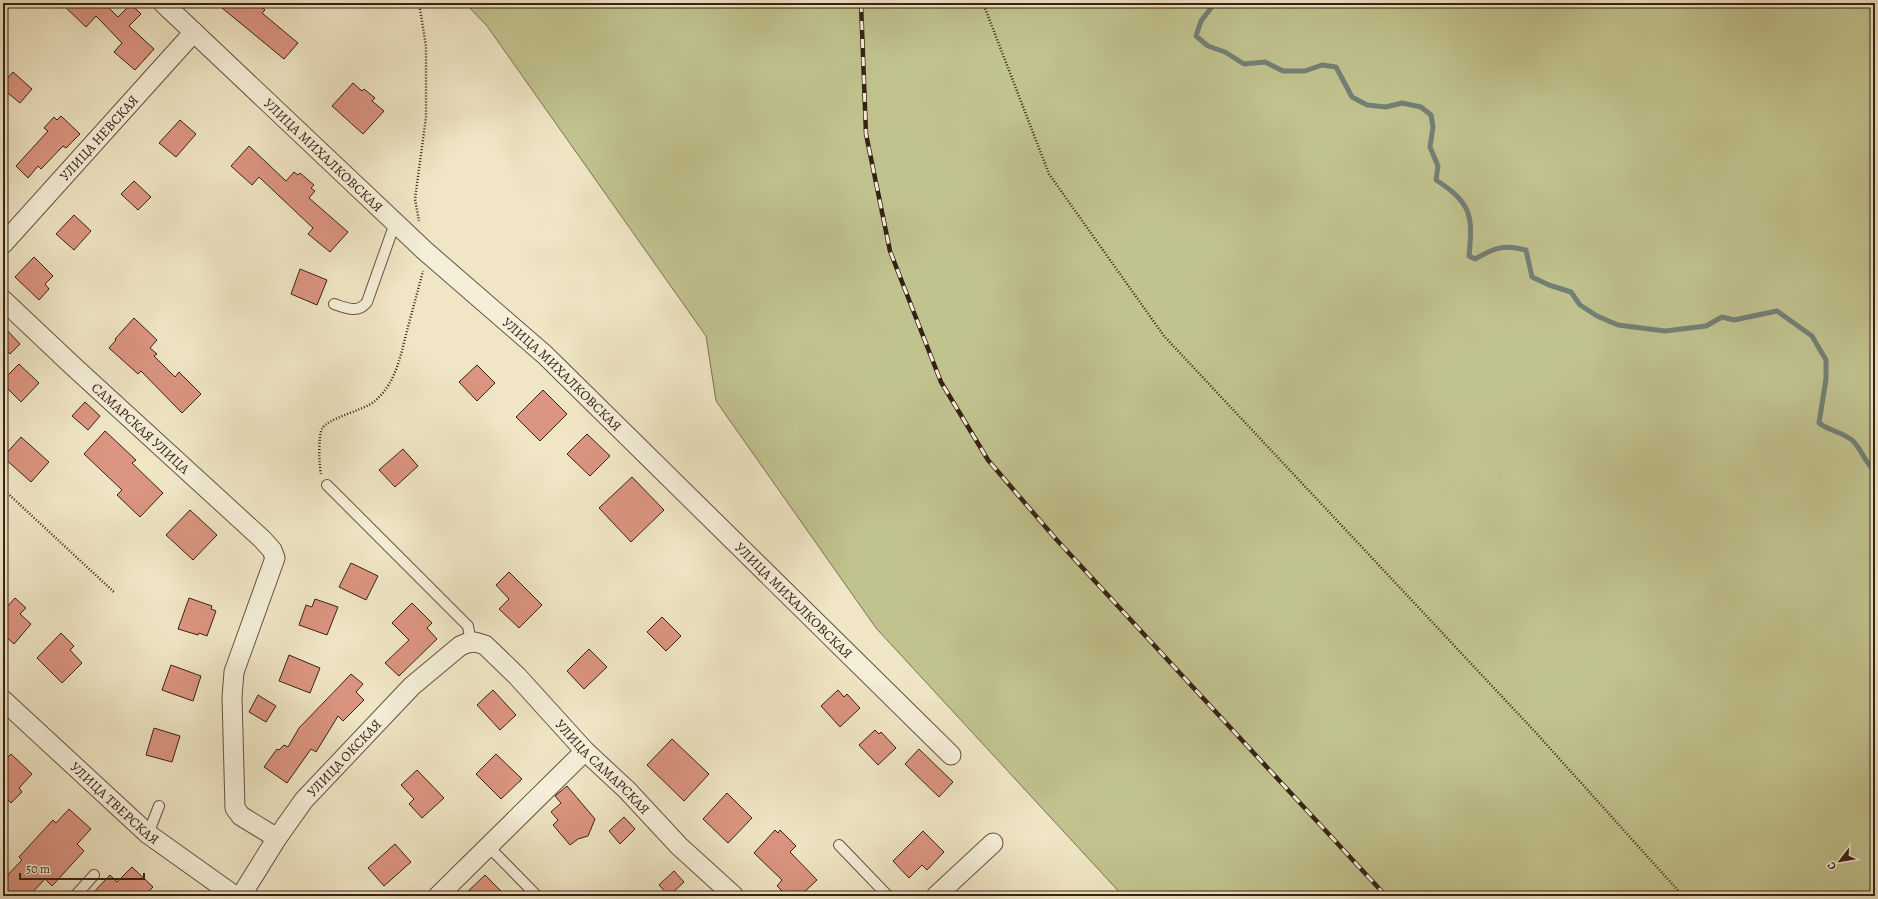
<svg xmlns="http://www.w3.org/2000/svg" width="1878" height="899" font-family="Alegreya,serif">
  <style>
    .green { fill: #c1c38f; stroke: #7c7252 }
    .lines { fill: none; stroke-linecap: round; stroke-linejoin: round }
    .stream { stroke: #738076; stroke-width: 5 }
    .building { fill: #dc9581; stroke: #382114 }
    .lane-casing { stroke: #665240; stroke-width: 12 }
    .street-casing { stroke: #665240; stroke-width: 21 }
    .path { stroke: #382114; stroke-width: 2.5; stroke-dasharray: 1 2; stroke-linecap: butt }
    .lane { stroke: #f5efd9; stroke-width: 10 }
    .street { stroke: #f5efd9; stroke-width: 19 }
    .rail-casing { stroke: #382114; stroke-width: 4.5 }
    .rail { stroke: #f5efd9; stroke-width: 3; stroke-dasharray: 9; stroke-linecap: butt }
    .labels { text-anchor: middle; stroke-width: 3; stroke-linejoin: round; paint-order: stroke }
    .street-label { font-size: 14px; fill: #382114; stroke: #f5efd9 }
  </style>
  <rect width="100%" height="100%" fill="#f0e6c5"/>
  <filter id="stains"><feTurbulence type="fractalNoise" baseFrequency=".005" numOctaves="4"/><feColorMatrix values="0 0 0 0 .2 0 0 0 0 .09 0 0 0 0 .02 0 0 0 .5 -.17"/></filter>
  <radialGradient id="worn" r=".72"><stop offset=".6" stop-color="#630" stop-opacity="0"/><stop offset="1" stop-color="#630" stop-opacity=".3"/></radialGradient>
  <!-- green -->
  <path class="green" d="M465,3H1875V896H1123L876,628L716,401L706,336L487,26Z"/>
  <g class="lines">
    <!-- stream -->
    <path class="stream" d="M1215,3L1201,21L1196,36L1208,46L1225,52L1244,64L1265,62L1283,71H1305L1322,65L1336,67L1352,97L1367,105L1386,107L1402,103L1421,107L1431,115L1433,127L1430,147L1438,166L1436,180C1472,203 1473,216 1469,256L1475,259C1494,248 1504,244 1526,250L1532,277L1549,285L1571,292L1580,305L1597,316L1618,325L1665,331L1706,326L1722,317L1734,320L1777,311L1812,336L1826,360V379L1819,423C1829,431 1843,432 1853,441C1862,450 1865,463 1875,471"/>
  </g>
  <!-- building -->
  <path class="building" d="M61,3H108L106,5L118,17L131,4L141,14L129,26L154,49L135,70L114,52L122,43L96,16L86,27Z
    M216,3H257L265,10L262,13L298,43L284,59Z
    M13,72L32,89L20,103L3,89V83Z
    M353,83L362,91L364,89L375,98L372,101L384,111L363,134L332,106Z
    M61,116L80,134L66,148L63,146L41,169L38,166L28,178L16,166L48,131L44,128L54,117L57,120Z
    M180,120L196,134L176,157L159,143Z
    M249,146L286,181L294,172L298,175L300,173L314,185L311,188L315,191L309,198L348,232L330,252L308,234L313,228L259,177L252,185L231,166Z
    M134,181L151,197L138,210L121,194Z
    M74,215L91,231L74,250L56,234Z
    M34,257L53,276L45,284L49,289L39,300L15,277Z
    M300,269L327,280L317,305L291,294Z
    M134,318L157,340L150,348L157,354L154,356L175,377L179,372L201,394L182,413L141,371L138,374L109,348L116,340L115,339Z
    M3,326L20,344L10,354L3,347Z
    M19,364L39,383L21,402L3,384V380Z
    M477,365L495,383L477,401L459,382Z
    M543,390L567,414L540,441L516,417Z
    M85,402L100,416L88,430L72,416Z
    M105,431L136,460L132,463L163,493L140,517L117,495L122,490L84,454Z
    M587,434L610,456L590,476L567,454Z
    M21,437L49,462L31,482L3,457Z
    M403,449L418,466L395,487L379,470Z
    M632,477L664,510L631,542L599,508Z
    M190,510L217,535L193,560L166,535Z
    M351,563L378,576L366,600L339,587Z
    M509,572L542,605L519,628L499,609L509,599L496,585Z
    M15,598L26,608L20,614L31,624L14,644L3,634V611Z
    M189,598L212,606L211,609L216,611L207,636L199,633L198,635L178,629Z
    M315,599L338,607L327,635L299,625L306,605L312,607Z
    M412,603L432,623L427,628L437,639L399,676L385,663L409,640L392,623Z
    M662,617L681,636L666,651L647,632Z
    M61,633L74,646L70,650L82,663L62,683L37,658Z
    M589,649L607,667L584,689L567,671Z
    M289,655L320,668L310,693L279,681Z
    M171,665L201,676L193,701L162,690Z
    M351,674L363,684L356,692L364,700L343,721L338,716L316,752L311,749L287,783L264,767L277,749L279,750L284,745L288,747L299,728Z
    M493,690L516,715L500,730L477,705Z
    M838,690L844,697L847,694L860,708L840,727L821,706Z
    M258,695L276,706L266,722L249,712Z
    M154,728L180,736L172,762L146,755Z
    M875,730L879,734L881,732L896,748L878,765L859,745Z
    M672,739L709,774L684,801L647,765Z
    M919,749L953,782L939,797L905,764Z
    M11,754L32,774L19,788L22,792L11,803L3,795V762Z
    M496,754L522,779L501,799L476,774Z
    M417,770L444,798L422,818L409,804L414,799L401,785Z
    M567,786L595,819L588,836L578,839L570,845L553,825L558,820L551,812L561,803L555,796Z
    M727,793L752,818L728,843L703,819Z
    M69,809L91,829L77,844L84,851L52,886L45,879L29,896H3V880L22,860L19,857L53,820L56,823Z
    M624,817L635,829L620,844L609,831Z
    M775,830L778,833L780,830L796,846L790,852L817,880L800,896H787L777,886L782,880L754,853Z
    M923,831L944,852L927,870L922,865L909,878L893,861Z
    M395,844L411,862L384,886L368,868Z
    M132,867L153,887L144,896H90L110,875L117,882Z
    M674,871L684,882L669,896L659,885Z
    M485,875L506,896H463Z"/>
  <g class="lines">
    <defs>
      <path id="lane" d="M334,304C346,308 358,314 367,302L395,223
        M327,485L468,626L471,643
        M148,834L159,806
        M839,845L888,896
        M489,847L537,896
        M75,896L94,875"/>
      <g id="street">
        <path id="s1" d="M163,3L424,250L545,355L951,755"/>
        <path id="s2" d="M3,244L194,32"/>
        <path id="s3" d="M3,300L73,366L262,539L272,550L275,558L234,672L232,697L235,808L241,816L277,838"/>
        <path id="s4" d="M3,700L148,834L235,896"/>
        <path id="s5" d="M241,896L277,838L304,800L412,686L460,646L467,643L475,642L485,645L517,676L585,751L627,790L679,846L734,896"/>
        <path d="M438,896L585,751"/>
        <path d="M936,896L993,843"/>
      </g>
    </defs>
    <!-- lane casing -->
    <use href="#lane" class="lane-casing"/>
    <!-- street casing -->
    <use href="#street" class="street-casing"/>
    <!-- path -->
    <path class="path" d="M419,3L426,46V117L415,199L419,221
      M983,3L1049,174L1164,336L1538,735L1683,896
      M321,474C319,465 318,436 322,429C327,418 363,411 375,401C397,382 401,353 408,327C413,308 418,290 423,271
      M3,489L114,592"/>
    <!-- lane -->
    <use href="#lane" class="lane"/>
    <!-- street -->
    <use href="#street" class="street"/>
    <defs>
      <path id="rail" d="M861,3L866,134L890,251L941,382L988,460L1055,538L1386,896"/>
    </defs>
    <!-- rail casing -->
    <use href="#rail" class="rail-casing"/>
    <!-- rail -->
    <use href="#rail" class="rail"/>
  </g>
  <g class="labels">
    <!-- street labels -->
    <g class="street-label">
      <text dy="5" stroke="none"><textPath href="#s2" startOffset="143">УЛИЦА НЕВСКАЯ</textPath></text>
      <text dy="5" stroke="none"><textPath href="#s1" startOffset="221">УЛИЦА МИХАЛКОВСКАЯ</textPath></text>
      <text dy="5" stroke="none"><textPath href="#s1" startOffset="545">УЛИЦА МИХАЛКОВСКАЯ</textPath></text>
      <text dy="5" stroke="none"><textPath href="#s3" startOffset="188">САМАРСКАЯ УЛИЦА</textPath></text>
      <text dy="5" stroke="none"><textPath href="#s1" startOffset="869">УЛИЦА МИХАЛКОВСКАЯ</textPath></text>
      <text dy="5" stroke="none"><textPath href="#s5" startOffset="173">УЛИЦА ОКСКАЯ</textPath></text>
      <text dy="5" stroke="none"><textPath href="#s5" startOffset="530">УЛИЦА САМАРСКАЯ</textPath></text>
      <text dy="5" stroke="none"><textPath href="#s4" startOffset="152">УЛИЦА ТВЕРСКАЯ</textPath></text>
    </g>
  </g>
  <!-- margin -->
  <rect width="1878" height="899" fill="none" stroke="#f0e6c5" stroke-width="16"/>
  <rect x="4" y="4" width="1870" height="891" fill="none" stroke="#382114" stroke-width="2"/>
  <rect x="8" y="8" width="1862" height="883" fill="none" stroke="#382114"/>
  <!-- north arrow -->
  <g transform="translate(1840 861) rotate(239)" stroke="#f5efd9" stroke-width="3" paint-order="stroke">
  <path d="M0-3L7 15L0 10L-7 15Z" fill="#382114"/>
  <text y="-6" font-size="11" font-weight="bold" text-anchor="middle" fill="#382114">С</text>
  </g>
  <!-- scale -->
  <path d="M20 873v6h124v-6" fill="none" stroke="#382114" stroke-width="2"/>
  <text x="26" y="873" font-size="12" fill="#382114" stroke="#f5efd9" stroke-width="3" paint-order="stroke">50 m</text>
  <rect width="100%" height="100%" filter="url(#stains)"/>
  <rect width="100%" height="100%" fill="url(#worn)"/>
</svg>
